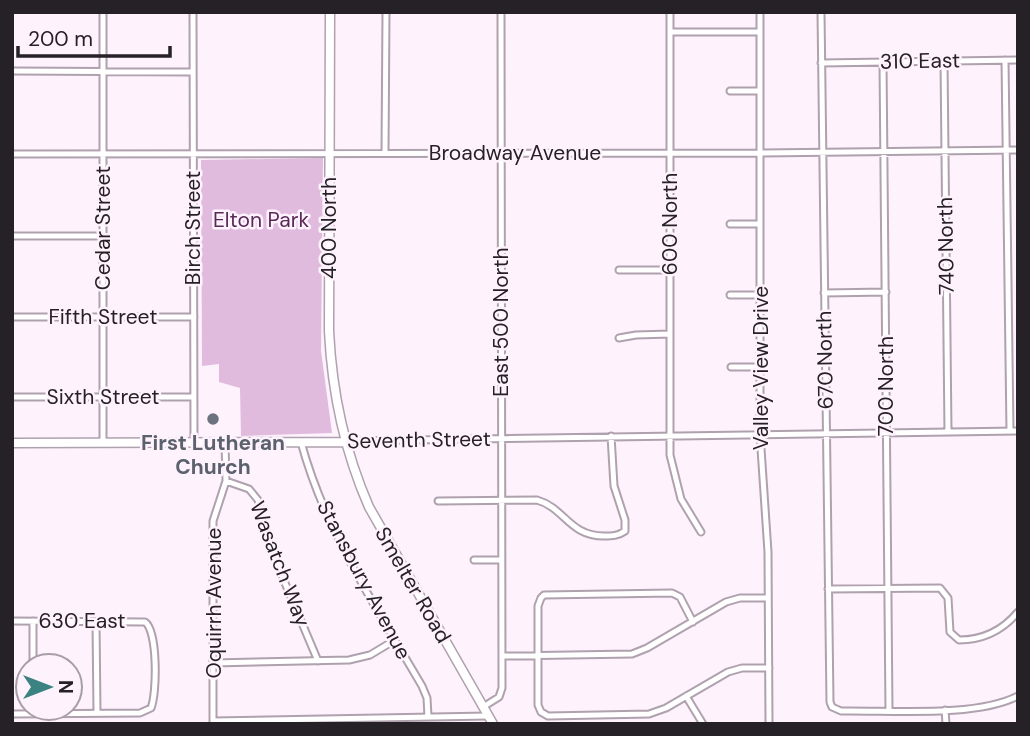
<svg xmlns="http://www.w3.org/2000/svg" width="1030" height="736" font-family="'DM Sans',sans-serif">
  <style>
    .green { fill: #e0bbde }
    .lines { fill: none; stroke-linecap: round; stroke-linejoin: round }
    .street-casing { stroke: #afa1ae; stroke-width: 9 }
    .secondary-casing { stroke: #afa1ae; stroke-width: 11 }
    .street { stroke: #fff; stroke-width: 5 }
    .secondary { stroke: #fff; stroke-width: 8 }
    .worship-dot { fill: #6b7280; stroke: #fef2fd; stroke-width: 2.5 }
    .labels { text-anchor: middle; stroke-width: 5; stroke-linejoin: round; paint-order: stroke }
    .street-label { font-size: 21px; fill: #262126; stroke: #fef2fd }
    .park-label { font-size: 21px; fill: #592a58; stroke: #fef2fd }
    .worship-label { font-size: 21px; font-weight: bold; fill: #5b616d; stroke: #fef2fd }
  </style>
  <rect width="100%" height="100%" fill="#fef2fd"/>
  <!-- green -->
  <path class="green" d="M323,158L321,351L332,433L241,436L240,388L219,382V364L202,366L201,160Z"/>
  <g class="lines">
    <defs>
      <path id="street" d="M103,12V443
        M193,12L194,443
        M670,12V455L681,499L701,532
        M760,12V434L768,552L769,724
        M821,12L830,702L832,707L841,711C890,710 975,718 1018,696
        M670,32H760
        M1005,60L1010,431
        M944,61L948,432
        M883,62L889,710
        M821,63L1018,60
        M12,71L193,72
        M730,91H760
        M385,153L386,12
        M12,154L760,153L1018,150
        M730,224H760
        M12,236H103
        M619,270H670
        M824,293L886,292
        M730,295H760
        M12,317H194
        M619,338L636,335L670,334
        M731,367H760
        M12,397H194
        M346,441L1018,431
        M301,442C325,531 376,607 422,686L427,698L428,717
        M226,481L249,489L258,500L274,557L318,661
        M438,501L537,500C565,508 569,536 604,536C612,536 618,536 625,531V520L614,486L611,436
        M474,560H501
        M828,589L940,588L948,598L950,632L959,640C983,640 1003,630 1018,612
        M12,621L145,622C158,631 157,694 151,708L140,713L12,714
        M33,621V666
        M96,621L97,713
        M693,622L680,597L672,593L544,595L541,598L538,606V705L541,712L548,716L649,714L666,708L728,672L742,668H769
        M502,656L632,654L647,648L726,602L740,598H768
        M213,663L349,660L370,655L395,640
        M686,696L703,724
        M483,707L499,697L502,688L501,12
        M945,710L946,724
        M213,721L488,716
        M213,724V521L226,481L225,443"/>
      <path id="secondary" d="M330,12L329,331C332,393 344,450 369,507L493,724
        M12,443L344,442"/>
    </defs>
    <!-- street casing -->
    <use href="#street" class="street-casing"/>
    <!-- secondary casing -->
    <use href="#secondary" class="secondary-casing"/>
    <!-- street -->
    <use href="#street" class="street"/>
    <!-- secondary -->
    <use href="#secondary" class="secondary"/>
  </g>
  <!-- markers -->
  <circle class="worship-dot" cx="213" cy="419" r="7"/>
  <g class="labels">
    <!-- street labels -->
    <g class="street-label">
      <text transform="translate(920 61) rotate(-1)" y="7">310 East</text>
      <text x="515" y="160">Broadway Avenue</text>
      <text transform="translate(670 224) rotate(-90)" y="7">600 North</text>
      <text transform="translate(103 228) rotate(-90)" y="7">Cedar Street</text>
      <text transform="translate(193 228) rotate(-90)" y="7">Birch Street</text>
      <text transform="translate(329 228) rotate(-90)" y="7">400 North</text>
      <text transform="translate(946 246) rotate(-91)" y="7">740 North</text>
      <text x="103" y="324">Fifth Street</text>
      <text transform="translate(501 322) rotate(-90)" y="7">East 500 North</text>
      <text transform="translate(825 360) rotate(-91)" y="7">670 North</text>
      <text transform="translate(761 368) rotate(-90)" y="7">Valley View Drive</text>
      <text transform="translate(886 386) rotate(-90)" y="7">700 North</text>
      <text x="103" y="404">Sixth Street</text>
      <text transform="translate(419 440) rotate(-1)" y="7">Seventh Street</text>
      <text transform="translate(280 564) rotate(69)" y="7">Wasatch Way</text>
      <text transform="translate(364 580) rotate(62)" y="7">Stansbury Avenue</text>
      <text transform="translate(413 585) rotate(60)" y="7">Smelter Road</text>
      <text transform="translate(214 603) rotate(-90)" y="7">Oquirrh Avenue</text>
      <text x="82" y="628">630 East</text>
    </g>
    <!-- park labels -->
    <g class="park-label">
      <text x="261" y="227">Elton Park</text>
    </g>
    <!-- worship labels -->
    <g class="worship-label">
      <text x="213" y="450">First Lutheran<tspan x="213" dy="24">Church</tspan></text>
    </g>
  </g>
  <!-- border -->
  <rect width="1030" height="736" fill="none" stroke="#262126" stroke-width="28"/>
  <!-- north arrow -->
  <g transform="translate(49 687) rotate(90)"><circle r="33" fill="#fef2fd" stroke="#a89ea7" stroke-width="2"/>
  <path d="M0-5L12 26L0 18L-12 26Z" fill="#3b8382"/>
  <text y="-10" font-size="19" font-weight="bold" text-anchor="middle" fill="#262126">N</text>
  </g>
  <!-- scale -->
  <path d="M18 46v10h152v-10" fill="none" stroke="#262126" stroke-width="3.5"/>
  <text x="28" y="46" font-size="21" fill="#262126" stroke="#fef2fd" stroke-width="5" paint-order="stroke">200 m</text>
</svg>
